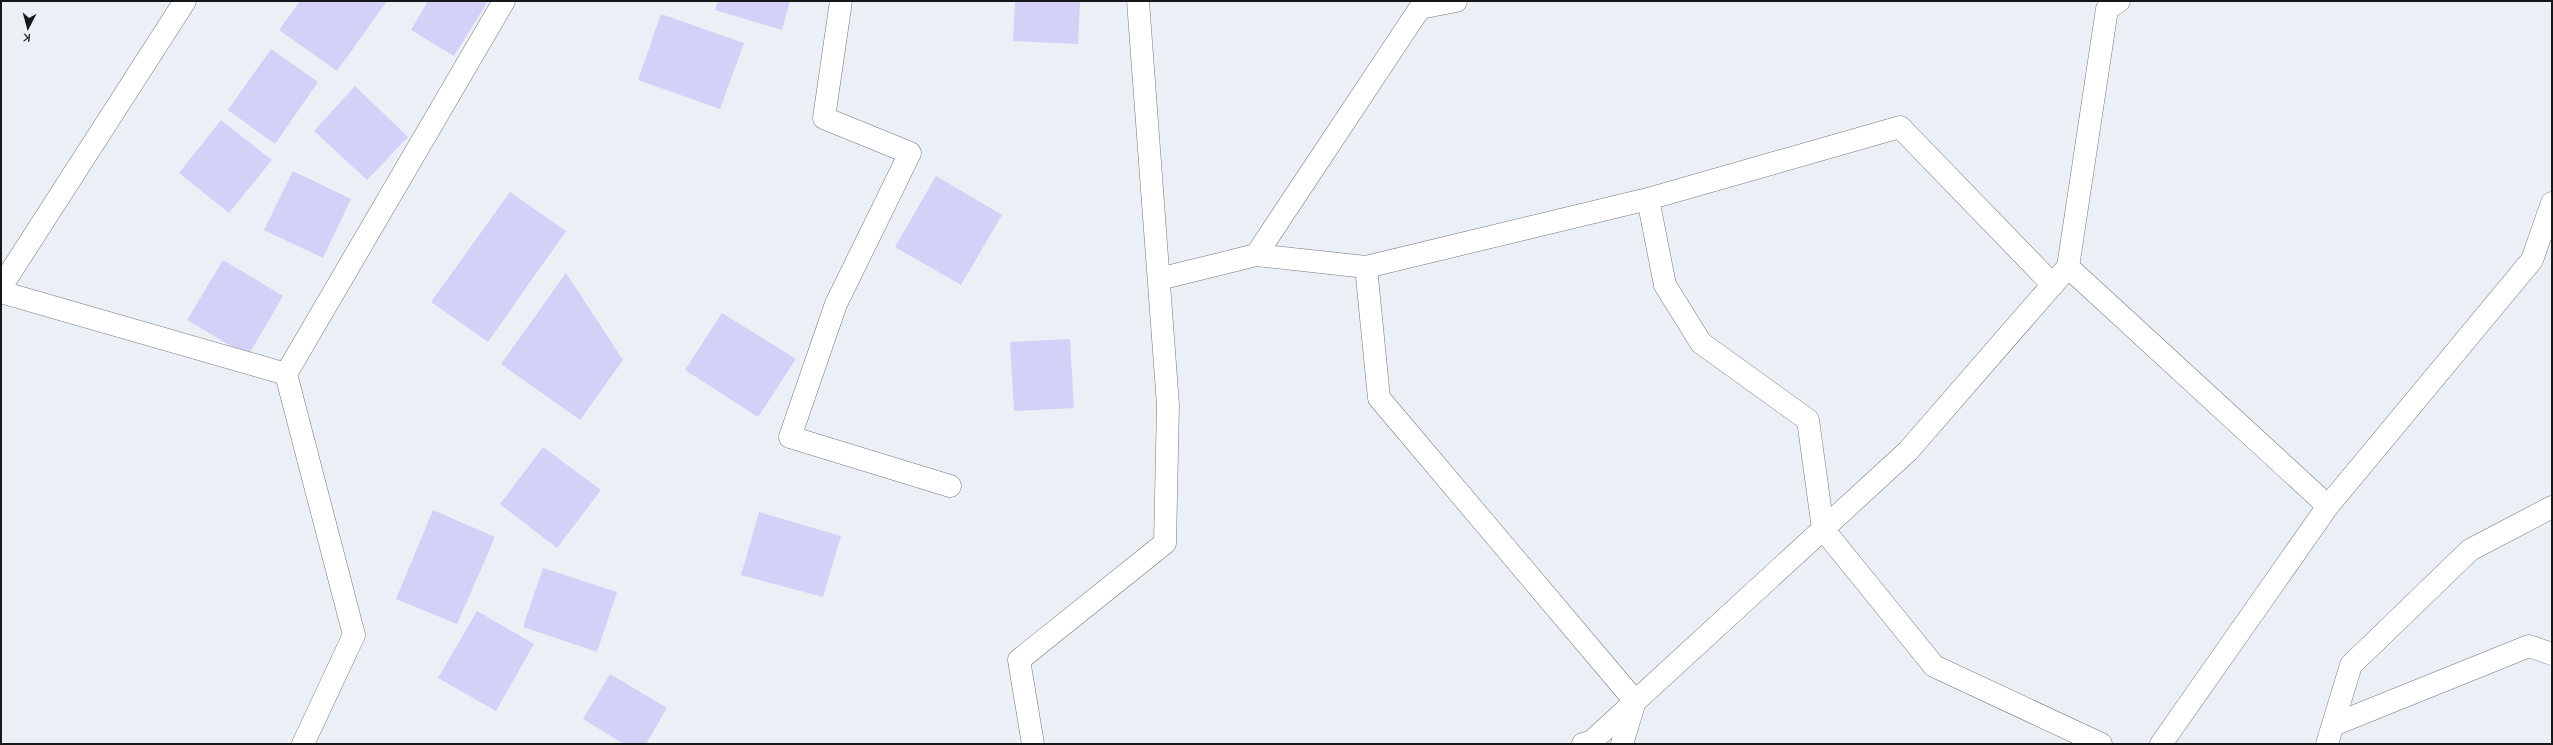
<svg xmlns="http://www.w3.org/2000/svg" width="2553" height="745" font-family="'Nunito Sans',sans-serif">
  <style>
    .building { fill: #d3d1f7 }
    .lines { fill: none; stroke-linecap: round; stroke-linejoin: round }
    .minor-casing { stroke: #74787e; stroke-width: 23 }
    .minor { stroke: #fff; stroke-width: 22 }
  </style>
  <rect width="100%" height="100%" fill="#ebf0f6"/>
  <!-- building -->
  <path class="building" d="M300,1H387L337,71L279,30Z
    M428,1H488L454,56L411,30Z
    M718,1H790L782,30L715,10Z
    M1015,1H1080L1078,44L1013,41Z
    M661,14L744,43L720,109L638,80Z
    M271,49L318,82L275,144L228,110Z
    M355,86L408,137L367,180L314,131Z
    M221,120L272,160L229,213L179,173Z
    M293,171L351,199L323,258L264,230Z
    M936,176L1002,215L961,285L895,247Z
    M510,192L566,231L488,342L431,302Z
    M223,260L283,296L248,356L187,320Z
    M566,273L623,360L580,420L501,364Z
    M722,313L796,359L758,417L685,370Z
    M1070,339L1074,408L1014,411L1010,342Z
    M543,447L601,490L557,548L500,504Z
    M433,510L495,537L457,624L396,599Z
    M759,512L841,536L823,597L741,575Z
    M543,568L617,592L597,652L523,627Z
    M477,611L534,644L496,711L438,678Z
    M610,674L667,708L646,744H624L583,719Z"/>
  <g class="lines">
    <defs>
      <path id="minor" d="M841,1L824,118L910,153L836,304L790,437L950,486
        M1648,199L1665,285L1701,343L1808,420L1823,529L1934,666L2101,744
        M1256,255L1420,8L1456,1
        M2068,267L2107,9L2119,1
        M1159,279L1256,255L1366,267
        M1,287L185,1
        M1,292L286,374L504,1
        M286,374L354,635L303,744
        M2328,506L2532,260L2552,203
        M2333,725L2529,646L2552,654
        M1033,744L1019,660L1165,543L1168,405L1138,1
        M1583,744L1591,742L1908,451L2068,267L2328,506L2161,744
        M1622,744L1635,701L1379,398L1366,267L1648,199L1900,127L2053,285
        M2327,744L2351,665L2470,550L2552,507"/>
    </defs>
    <!-- minor casing -->
    <use href="#minor" class="minor-casing"/>
    <!-- minor -->
    <use href="#minor" class="minor"/>
  </g>
  <!-- border -->
  <rect width="2553" height="745" fill="none" stroke="#151719" stroke-width="4"/>
  <!-- north arrow -->
  <g transform="translate(28 28) rotate(186)" stroke="#ebf0f6" stroke-width="3" paint-order="stroke">
  <path d="M0-3L7 15L0 10L-7 15Z" fill="#151719"/>
  <text y="-6" font-size="11" font-weight="bold" text-anchor="middle" fill="#151719">K</text>
  </g>
</svg>
